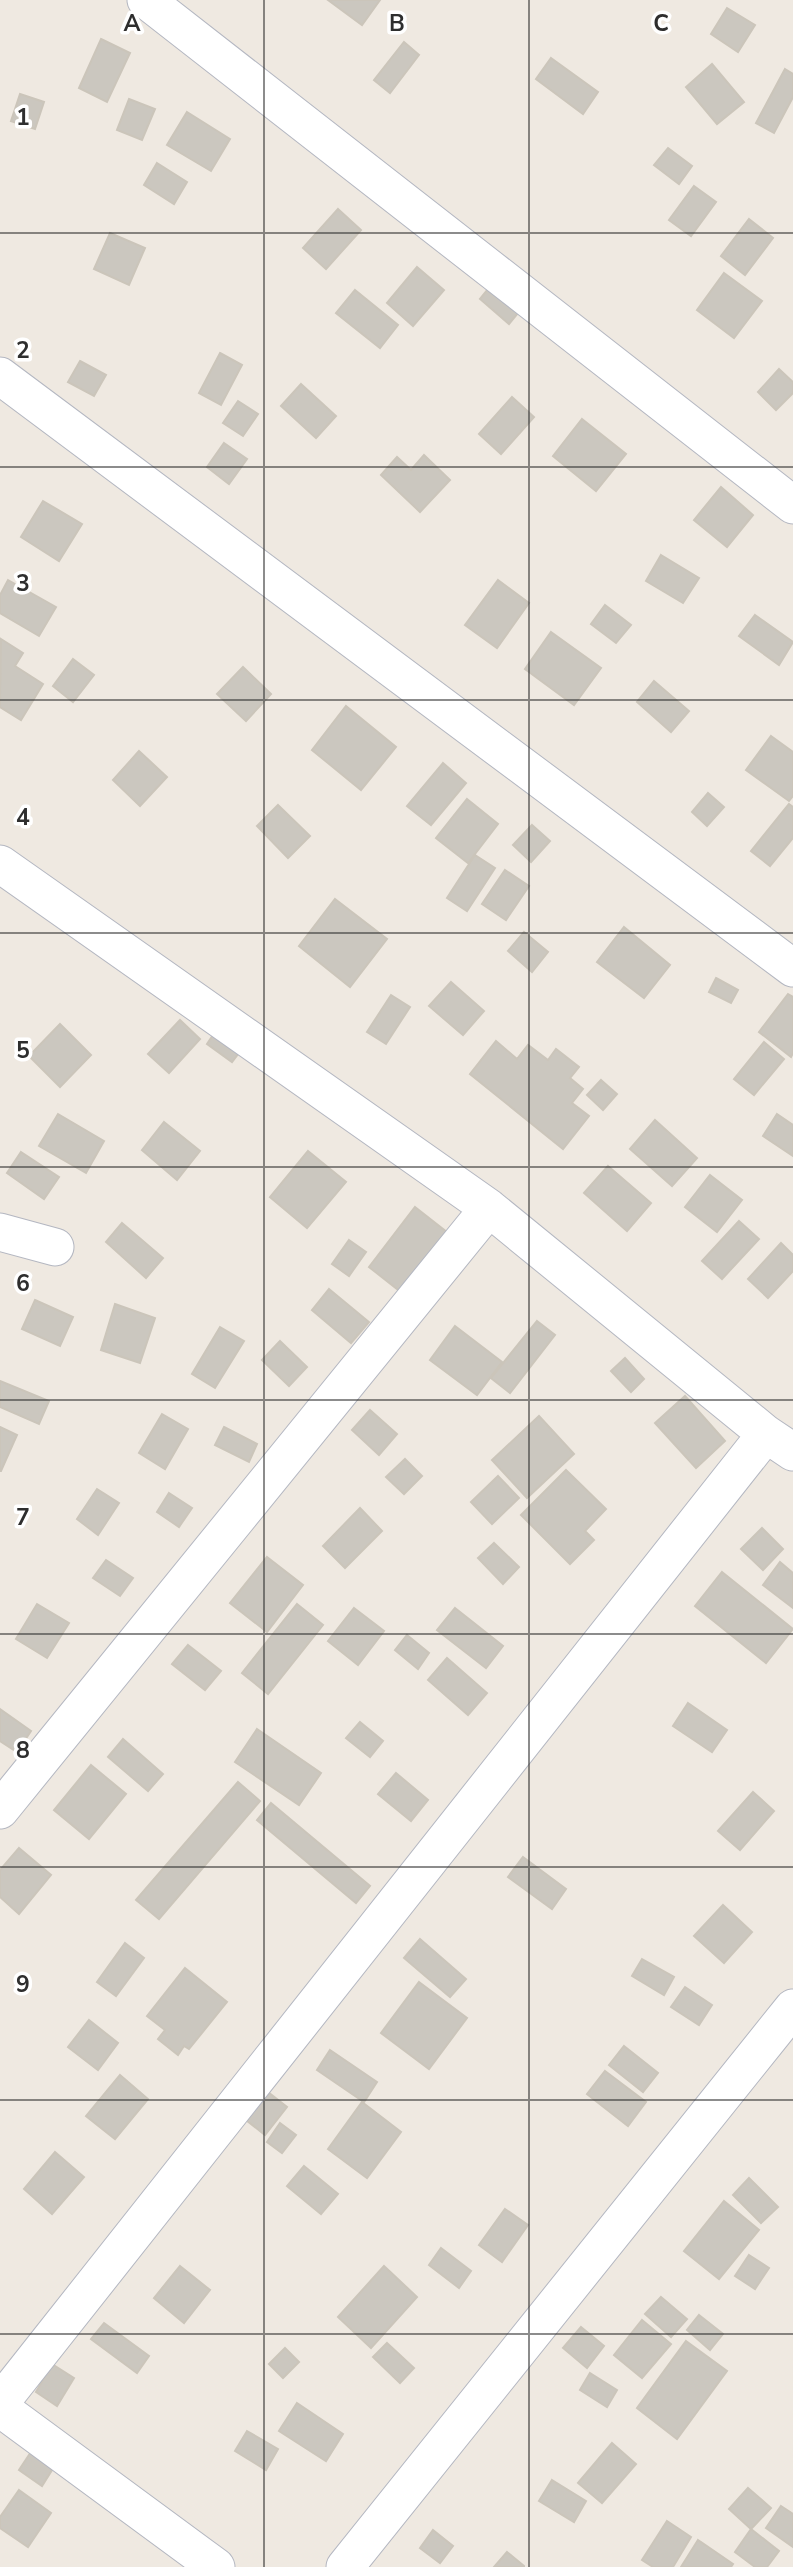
<svg xmlns="http://www.w3.org/2000/svg" width="793" height="2567" font-family="'Nunito Sans',sans-serif">
  <style>
    .building { fill: #cbc7bf; stroke: #cbc5ba; stroke-width: 2 }
    .lines { fill: none; stroke-linecap: round; stroke-linejoin: round }
    .minor-casing { stroke: #b4b7c1; stroke-width: 39 }
    .minor { stroke: #fff; stroke-width: 37 }
    .grid { fill: none; stroke: #2e2e2e; stroke-width: 2; stroke-opacity: 0.55 }
    .grid-label { font-size: 23px; text-anchor: middle; font-weight: bold; fill: #2e2e2e; stroke: #fff; stroke-width: 7; stroke-linejoin: round; paint-order: stroke }
  </style>
  <rect width="100%" height="100%" fill="#efe9e1"/>
  <!-- building -->
  <path class="building" d="M328,0H380L362,25Z
    M727,8L755,25L738,52L711,34Z
    M101,39L130,53L107,102L79,88Z
    M404,42L419,55L390,93L374,80Z
    M551,58L598,92L583,114L536,79Z
    M712,64L744,102L717,124L686,87Z
    M785,69L793,74V97L774,133L756,123Z
    M20,94L44,102L35,129L11,121Z
    M129,99L155,109L142,140L117,130Z
    M187,112L230,139L211,171L167,145Z
    M668,148L692,166L679,184L654,165Z
    M157,163L187,182L174,204L144,185Z
    M694,186L716,202L691,236L669,220Z
    M338,209L361,230L326,269L303,248Z
    M749,219L773,238L745,275L721,256Z
    M110,233L145,248L129,285L94,269Z
    M417,267L444,290L413,326L387,303Z
    M724,273L762,301L734,338L697,310Z
    M497,278L527,302L509,324L480,299Z
    M355,290L398,325L380,348L336,313Z
    M220,353L242,365L221,405L199,393Z
    M80,361L106,375L94,396L68,382Z
    M779,369L793,382V393L776,410L758,392Z
    M301,384L336,416L316,438L281,406Z
    M512,397L534,417L501,454L479,434Z
    M238,401L258,414L243,436L223,423Z
    M582,419L626,454L596,491L553,456Z
    M224,443L247,459L229,484L207,467Z
    M424,455L450,480L420,512L381,475L397,457L411,470Z
    M721,487L753,515L727,547L694,520Z
    M43,501L82,524L59,561L21,537Z
    M661,555L699,578L683,603L646,581Z
    M8,580L56,607L39,636L0,613V595Z
    M498,580L529,603L497,648L465,625Z
    M605,605L631,625L616,643L591,624Z
    M755,615L793,642L779,665L739,636Z
    M551,632L601,668L574,705L525,669Z
    M1,639L23,653L15,666L43,684L21,720L0,707Z
    M73,659L94,675L73,702L53,686Z
    M243,667L271,694L246,721L217,694Z
    M654,681L689,711L671,732L637,702Z
    M346,706L396,747L361,790L312,750Z
    M771,736L793,752V796L789,801L746,770Z
    M139,751L167,777L140,806L113,780Z
    M443,763L466,783L431,825L407,806Z
    M708,793L724,807L707,826L692,812Z
    M467,799L498,824L468,863L436,838Z
    M789,804L793,807V838L770,866L751,851Z
    M278,805L310,836L288,858L257,826Z
    M532,825L550,841L531,862L513,845Z
    M475,855L495,868L467,911L447,898Z
    M505,870L529,886L506,920L482,904Z
    M335,899L387,939L350,987L299,946Z
    M624,927L670,965L644,998L597,962Z
    M524,932L548,952L532,972L508,951Z
    M716,978L738,990L731,1003L709,992Z
    M451,982L484,1011L463,1035L429,1006Z
    M788,994L793,997V1053L791,1057L759,1032Z
    M391,995L410,1007L386,1044L367,1032Z
    M180,1020L200,1039L169,1073L148,1054Z
    M60,1024L91,1055L60,1087L29,1056Z
    M219,1026L245,1045L232,1062L207,1044Z
    M496,1041L517,1059L528,1045L548,1060L556,1049L579,1067L570,1078L583,1089L572,1103L589,1116L563,1149L470,1074Z
    M764,1042L784,1059L754,1095L734,1079Z
    M601,1080L617,1094L603,1110L587,1095Z
    M58,1114L104,1141L86,1173L39,1146Z
    M777,1114L793,1125V1156L763,1136Z
    M655,1120L697,1158L672,1186L630,1149Z
    M164,1122L200,1151L177,1180L142,1150Z
    M308,1151L346,1182L307,1228L270,1197Z
    M21,1152L59,1177L44,1199L7,1173Z
    M608,1166L651,1203L627,1231L584,1193Z
    M710,1175L742,1200L717,1232L685,1207Z
    M415,1207L457,1240L411,1300L369,1267Z
    M739,1221L759,1239L722,1279L702,1261Z
    M122,1223L163,1258L146,1278L106,1242Z
    M349,1240L366,1252L349,1276L332,1264Z
    M781,1243L793,1255V1271L768,1298L748,1279Z
    M329,1289L369,1322L351,1343L312,1310Z
    M35,1300L73,1317L60,1346L22,1329Z
    M115,1304L155,1318L140,1363L101,1350Z
    M537,1321L555,1335L510,1393L491,1378Z
    M455,1326L502,1362L477,1395L430,1360Z
    M220,1327L244,1341L215,1388L192,1374Z
    M280,1341L307,1367L289,1386L262,1360Z
    M625,1358L644,1379L631,1392L611,1371Z
    M0,1381L49,1401L39,1424L0,1407Z
    M685,1396L725,1441L696,1468L655,1423Z
    M370,1410L397,1434L379,1455L352,1430Z
    M162,1414L188,1429L165,1469L139,1453Z
    M539,1416L574,1454L527,1498L492,1460Z
    M0,1427L17,1435L1,1471H0Z
    M224,1427L257,1444L249,1462L215,1445Z
    M405,1459L422,1476L404,1494L386,1477Z
    M566,1470L606,1509L585,1531L594,1540L570,1564L521,1515Z
    M498,1476L519,1498L492,1524L471,1502Z
    M97,1489L119,1503L98,1535L77,1519Z
    M169,1493L192,1508L179,1527L157,1512Z
    M360,1508L382,1531L345,1568L323,1546Z
    M762,1528L783,1549L763,1570L741,1549Z
    M494,1543L519,1567L503,1584L478,1558Z
    M267,1557L303,1585L267,1632L230,1603Z
    M106,1560L133,1578L120,1596L93,1578Z
    M780,1562L793,1573V1608L763,1585Z
    M722,1572L793,1629L766,1663L695,1606Z
    M37,1604L69,1623L47,1658L16,1639Z
    M297,1604L323,1625L268,1694L242,1673Z
    M354,1608L384,1631L358,1665L328,1641Z
    M455,1608L503,1646L486,1668L437,1630Z
    M407,1635L429,1653L418,1669L395,1650Z
    M188,1645L221,1671L205,1690L172,1664Z
    M447,1658L487,1693L468,1715L428,1680Z
    M688,1703L727,1730L712,1752L673,1726Z
    M0,1709L31,1731L17,1752L0,1741Z
    M360,1722L383,1741L370,1757L346,1738Z
    M257,1729L321,1773L299,1805L235,1762Z
    M123,1739L163,1774L148,1791L108,1757Z
    M91,1765L126,1794L89,1839L54,1810Z
    M396,1773L428,1800L411,1821L378,1794Z
    M238,1782L260,1801L159,1919L136,1900Z
    M753,1792L774,1811L740,1850L718,1831Z
    M271,1803L370,1886L356,1903L257,1820Z
    M19,1848L51,1875L19,1914L0,1897V1870Z
    M523,1857L566,1889L552,1909L508,1877Z
    M723,1905L752,1932L724,1963L694,1936Z
    M420,1939L466,1979L450,1997L404,1958Z
    M125,1943L144,1958L116,1996L97,1982Z
    M642,1959L674,1977L664,1995L632,1976Z
    M185,1968L227,2002L189,2049L184,2046L178,2055L158,2039L165,2030L147,2016Z
    M419,1982L467,2018L429,2069L381,2033Z
    M685,1987L712,2005L699,2025L671,2007Z
    M89,2020L118,2043L98,2070L68,2047Z
    M624,2046L658,2073L643,2092L609,2065Z
    M330,2050L377,2082L364,2102L317,2070Z
    M605,2071L646,2102L628,2126L587,2094Z
    M120,2075L148,2099L115,2139L86,2116Z
    M268,2092L287,2107L265,2135L246,2120Z
    M362,2102L401,2132L367,2178L328,2149Z
    M280,2123L296,2135L282,2153L267,2142Z
    M55,2152L84,2177L52,2214L24,2189Z
    M304,2166L338,2194L321,2214L287,2186Z
    M749,2178L778,2207L761,2223L733,2195Z
    M724,2201L759,2230L719,2279L684,2251Z
    M505,2209L528,2225L502,2262L479,2245Z
    M441,2248L471,2271L459,2288L429,2265Z
    M749,2255L769,2268L755,2289L735,2276Z
    M180,2266L210,2290L184,2323L154,2298Z
    M384,2266L417,2297L371,2348L338,2317Z
    M661,2297L687,2319L671,2337L645,2314Z
    M699,2315L723,2334L710,2350L687,2330Z
    M642,2320L671,2344L642,2378L614,2355Z
    M104,2323L149,2356L137,2373L91,2339Z
    M581,2327L604,2346L587,2368L563,2348Z
    M686,2341L727,2371L677,2439L637,2408Z
    M387,2343L414,2368L400,2383L373,2357Z
    M285,2348L299,2362L283,2378L269,2364Z
    M52,2364L74,2378L57,2406L36,2392Z
    M590,2373L617,2390L607,2407L580,2390Z
    M297,2403L343,2434L326,2461L279,2431Z
    M247,2431L278,2449L266,2470L235,2451Z
    M37,2443L59,2459L42,2486L19,2470Z
    M612,2443L636,2464L602,2503L578,2483Z
    M552,2480L586,2501L574,2522L539,2501Z
    M748,2488L771,2508L751,2529L729,2509Z
    M19,2490L51,2513L28,2547L0,2528V2517Z
    M781,2506L793,2514V2547L766,2528Z
    M667,2521L691,2537L673,2567H653L642,2560Z
    M751,2529L779,2551L767,2567H755L735,2552Z
    M433,2530L453,2546L440,2563L420,2548Z
    M698,2540L733,2564L731,2567H681Z
    M507,2552L524,2566V2567H494Z"/>
  <g class="lines">
    <defs>
      <path id="minor" d="M146,0L793,505
        M0,376L793,968
        M0,864L489,1208L766,1434L793,1452
        M0,1232L55,1247
        M0,1810L489,1208
        M0,2403L766,1434
        M0,2408L216,2567
        M345,2567L793,2008"/>
    </defs>
    <!-- minor casing -->
    <use href="#minor" class="minor-casing"/>
    <!-- minor -->
    <use href="#minor" class="minor"/>
  </g>
  <!-- grid -->
  <path class="grid" d="M264,0V2567M529,0V2567M0,233H793M0,467H793M0,700H793M0,933H793M0,1167H793M0,1400H793M0,1634H793M0,1867H793M0,2100H793M0,2334H793"/>
  <g class="grid-label">
    <text x="132" y="31">A</text>
    <text x="397" y="31">B</text>
    <text x="661" y="31">C</text>
    <text x="23" y="125">1</text>
    <text x="23" y="358">2</text>
    <text x="23" y="591">3</text>
    <text x="23" y="825">4</text>
    <text x="23" y="1058">5</text>
    <text x="23" y="1291">6</text>
    <text x="23" y="1525">7</text>
    <text x="23" y="1758">8</text>
    <text x="23" y="1992">9</text>
  </g>
</svg>
